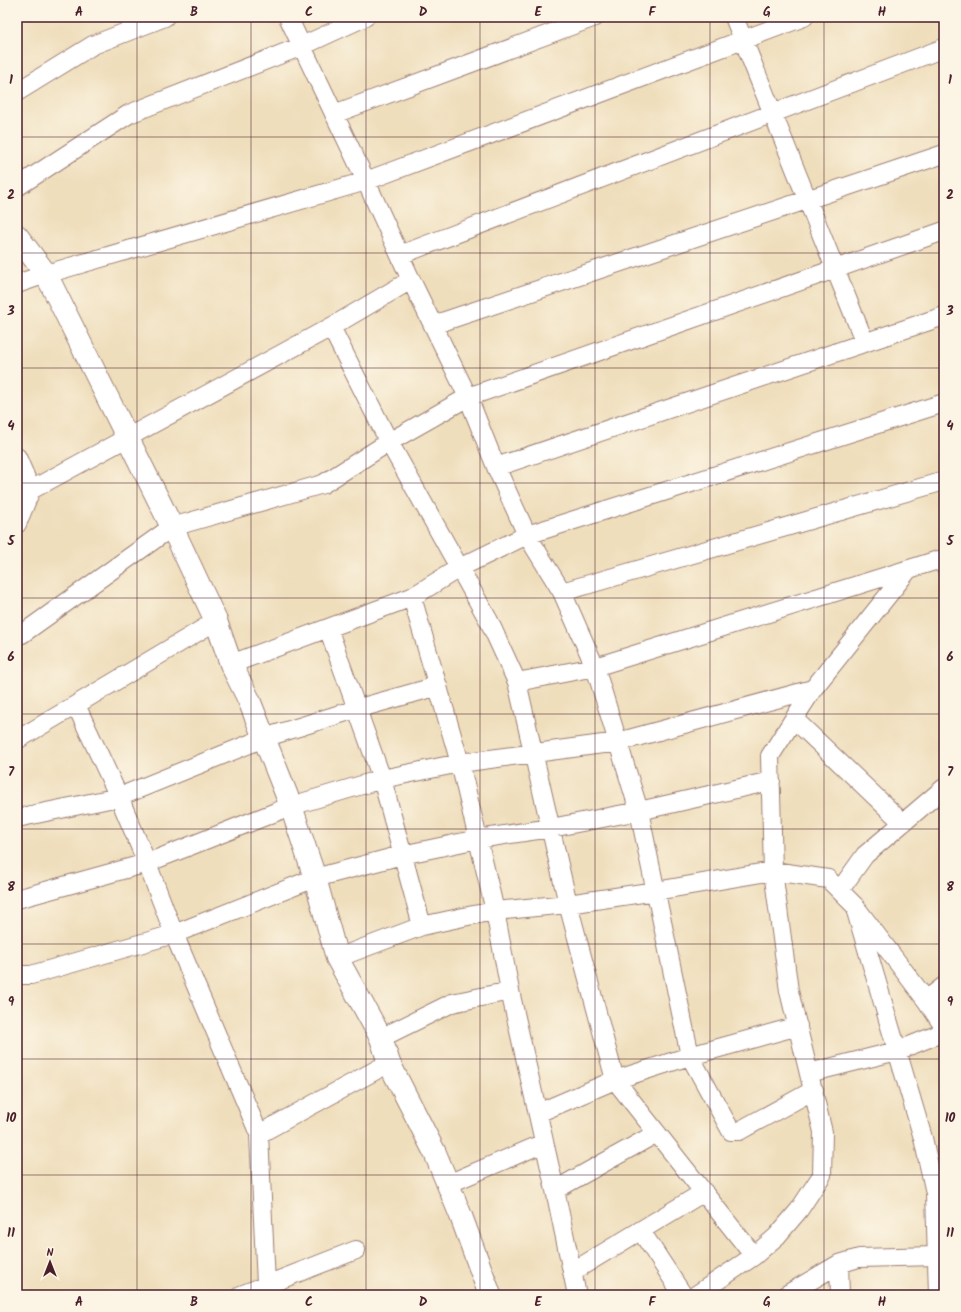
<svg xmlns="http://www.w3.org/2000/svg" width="961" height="1312" font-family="Kalam,sans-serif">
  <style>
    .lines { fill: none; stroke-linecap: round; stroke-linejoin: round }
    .street-casing { stroke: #9c7e74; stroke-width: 20 }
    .secondary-casing { stroke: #9c7e74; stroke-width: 24 }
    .street { stroke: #fff; stroke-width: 18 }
    .secondary { stroke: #fff; stroke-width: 22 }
    .grid { fill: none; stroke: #4a1f2b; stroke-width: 1; stroke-opacity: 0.55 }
    .neatline { fill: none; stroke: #4a1f2b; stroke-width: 1.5 }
    .grid-label { font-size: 13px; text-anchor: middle; font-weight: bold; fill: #4a1f2b }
  </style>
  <rect width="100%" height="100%" fill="#fcf5e5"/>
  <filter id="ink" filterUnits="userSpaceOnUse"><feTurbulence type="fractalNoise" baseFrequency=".025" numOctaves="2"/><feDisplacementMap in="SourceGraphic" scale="8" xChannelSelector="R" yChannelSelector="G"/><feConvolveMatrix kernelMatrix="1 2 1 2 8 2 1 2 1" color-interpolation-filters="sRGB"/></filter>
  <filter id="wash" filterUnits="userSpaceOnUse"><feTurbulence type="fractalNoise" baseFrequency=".012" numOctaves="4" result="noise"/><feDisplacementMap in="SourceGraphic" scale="16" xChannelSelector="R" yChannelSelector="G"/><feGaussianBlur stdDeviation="0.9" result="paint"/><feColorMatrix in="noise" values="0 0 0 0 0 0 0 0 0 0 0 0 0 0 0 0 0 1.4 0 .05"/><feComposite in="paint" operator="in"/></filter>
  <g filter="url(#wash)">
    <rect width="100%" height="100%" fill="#efdebc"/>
  </g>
  <g filter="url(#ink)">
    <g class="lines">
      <defs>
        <path id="street" d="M288,17L366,181L411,280L468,397L496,467L527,535L562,592L595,667L639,811L690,1056L731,1131H739L814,1090
          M734,17L865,343
          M17,92L93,45L165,17
          M334,114L595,17
          M17,187L129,114L302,46L365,17
          M400,255L944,48
          M17,284L46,274L366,181L804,17
          M433,325L944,154
          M331,327L389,442L489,621L517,682L568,904L615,1080L754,1256
          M17,457L31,490
          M496,467L944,316
          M17,524L31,490L331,327L411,280
          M562,592L944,481
          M412,597L460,763L478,839L495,911L510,991L555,1190L577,1295
          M328,628L382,779L422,926
          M22,634L172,527L323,484L389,442L468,397L944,231
          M231,664L412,597L459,568L527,535L944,403
          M517,682L595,667L938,560L944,565
          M76,705L119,797L147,863L174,934L259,1134L266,1284L270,1295
          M794,719L903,823
          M17,740L216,621
          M17,818L119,797L264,738L356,709L438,686
          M840,890L865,855L944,788
          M17,899L147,863L291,806L382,779L460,763L618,742L813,689
          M857,915L923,1138L935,1193L938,1295
          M337,958L422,926L468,916L495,911L568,904L656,891L773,871L828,879L854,905L926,1000L944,1027
          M17,975H31L174,934L315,878L402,855L478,839L551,828L639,811L771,781
          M926,1000L944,986
          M381,1038L452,1003L510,991
          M809,1073L897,1051L944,1032
          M538,1113L615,1080L690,1056L798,1026
          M259,1134L389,1063
          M448,1184L544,1143
          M555,1190L657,1133
          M641,1231L683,1295
          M839,1264L840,1295
          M572,1272L704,1192
          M241,1295L356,1250
          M696,1295L754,1256L777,1236L799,1210L822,1175L823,1132L789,991L773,871L770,756L813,689L909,569
          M786,1295L839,1264L859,1258L936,1256"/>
        <path id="secondary" d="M17,236L46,274L172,527L216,621L231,664L249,700L291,806L315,878L337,958L381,1038L389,1063L435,1153L461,1216L490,1295"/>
      </defs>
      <!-- street casing -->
      <use href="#street" class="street-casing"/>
      <!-- secondary casing -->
      <use href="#secondary" class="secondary-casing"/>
      <!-- street -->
      <use href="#street" class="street"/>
      <!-- secondary -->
      <use href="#secondary" class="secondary"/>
    </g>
  </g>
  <!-- grid -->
  <path class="grid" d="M137,17V1295M251,17V1295M366,17V1295M480,17V1295M595,17V1295M710,17V1295M824,17V1295M17,137H944M17,253H944M17,368H944M17,483H944M17,598H944M17,714H944M17,829H944M17,944H944M17,1059H944M17,1175H944"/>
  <!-- margin -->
  <rect width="961" height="1312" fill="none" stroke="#fcf5e5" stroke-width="44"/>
  <!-- north arrow -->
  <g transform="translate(50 1262)" stroke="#fcf5e5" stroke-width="3" paint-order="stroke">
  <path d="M0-3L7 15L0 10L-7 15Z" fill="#4a1f2b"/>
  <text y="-6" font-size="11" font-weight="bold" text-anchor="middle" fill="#4a1f2b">N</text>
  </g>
  <rect x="22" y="22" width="917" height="1268" class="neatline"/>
  <g class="grid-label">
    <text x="79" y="16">A</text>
    <text x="194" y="16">B</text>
    <text x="309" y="16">C</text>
    <text x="423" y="16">D</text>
    <text x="538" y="16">E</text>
    <text x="652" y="16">F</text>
    <text x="767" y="16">G</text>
    <text x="882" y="16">H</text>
    <text x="11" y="84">1</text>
    <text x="950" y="84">1</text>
    <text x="11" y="199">2</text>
    <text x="950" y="199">2</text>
    <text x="11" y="315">3</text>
    <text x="950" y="315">3</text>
    <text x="11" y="430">4</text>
    <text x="950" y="430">4</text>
    <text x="11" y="545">5</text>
    <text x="950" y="545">5</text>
    <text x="11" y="661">6</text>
    <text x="950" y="661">6</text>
    <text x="11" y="776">7</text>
    <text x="950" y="776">7</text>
    <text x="11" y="891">8</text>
    <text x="950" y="891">8</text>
    <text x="11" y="1006">9</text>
    <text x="950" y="1006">9</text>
    <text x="11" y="1122">10</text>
    <text x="950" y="1122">10</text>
    <text x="11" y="1237">11</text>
    <text x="950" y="1237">11</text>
    <text x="79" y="1306">A</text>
    <text x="194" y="1306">B</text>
    <text x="309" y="1306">C</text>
    <text x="423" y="1306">D</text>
    <text x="538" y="1306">E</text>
    <text x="652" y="1306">F</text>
    <text x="767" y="1306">G</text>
    <text x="882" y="1306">H</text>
  </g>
</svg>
